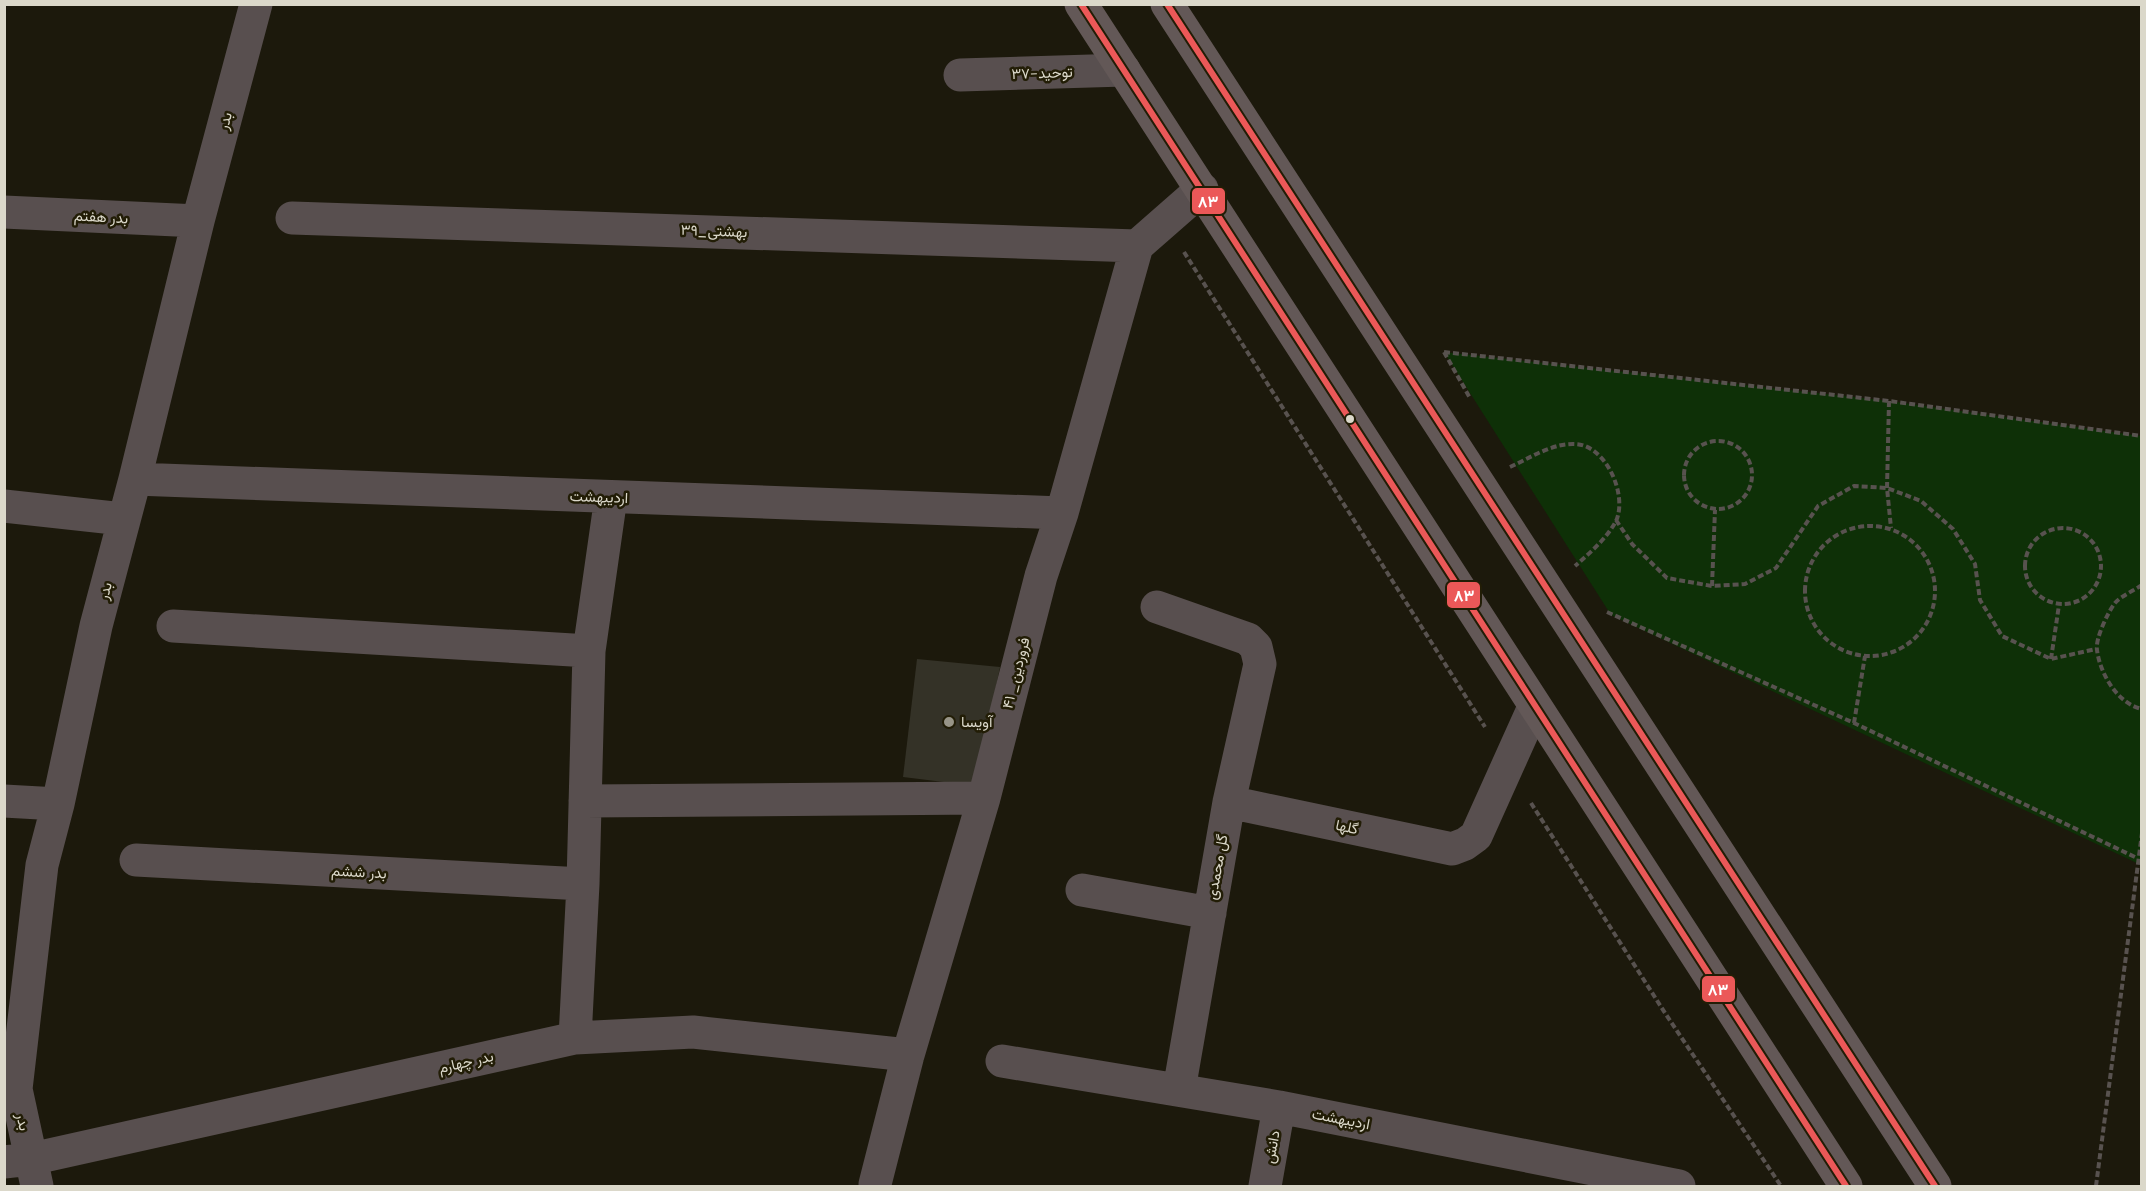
<svg xmlns="http://www.w3.org/2000/svg" width="2146" height="1191" font-family="'DM Sans',Vazirmatn,sans-serif">
  <style>
    .park { fill: #0e3007 }
    .building { fill: #343227 }
    .lines { fill: none; stroke-linecap: round; stroke-linejoin: round }
    .path { stroke: #58524f; stroke-width: 4; stroke-dasharray: 6 3; stroke-linecap: butt }
    .minor { stroke: #584f4f; stroke-width: 33 }
    .major { stroke: #635857; stroke-width: 33 }
    .bus-1-casing { stroke: #221d06; stroke-width: 10 }
    .bus-1 { stroke: #eb5858; stroke-width: 6 }
    .bus-dot { fill: #dbd8ca; stroke: #221d06; stroke-width: 2 }
    .poi-dot { fill: #989588; stroke: #221d06; stroke-width: 2 }
    .labels { text-anchor: middle; stroke-width: 5; stroke-linejoin: round; paint-order: stroke }
    .street-label { font-size: 15px; fill: #dbd8ca; stroke: #221d06 }
    .poi-label { font-size: 15px; fill: #dbd8ca; stroke: #221d06; text-anchor: start }
    .line-badge { stroke: #221d06; stroke-width: 2 }
    .badge-label { font-size: 16px; text-anchor: middle; font-weight: bold; fill: #fff }
  </style>
  <rect width="100%" height="100%" fill="#1c190c"/>
  <!-- park -->
  <path class="park" d="M1444,352L1889,401L2141,436V865L1611,615Z"/>
  <!-- building -->
  <path class="building" d="M917,659L1000,667L976,786L903,777Z"/>
  <g class="lines">
    <!-- path -->
    <path class="path" d="M1184,252L1485,727
      M1444,352L1470,398
      M1444,352L1889,401L2142,436
      M1889,401L1887,488L1891,528
      M1684 475a34 34 0 1 1 68 0a34 34 0 1 1-68 0Z
      M1510,467C1530,458 1552,443 1575,444C1606,445 1628,495 1616,521C1607,538 1590,553 1575,566
      M1616,520L1632,544L1667,578L1712,586L1745,584L1776,568L1818,506L1854,486L1887,488L1921,501L1953,529L1975,564L1980,600L2002,636L2051,659L2096,649
      M1805 591a65 65 0 1 1 130 0a65 65 0 1 1-130 0Z
      M2025 566a38 38 0 1 1 76 0a38 38 0 1 1-76 0Z
      M2142,585C2133,591 2121,596 2115,603C2108,612 2095,639 2097,650C2100,674 2118,704 2142,709
      M1712,586L1715,510
      M1607,612L1854,723L2137,858
      M2051,659L2059,605
      M1854,723L1865,656
      M1531,803L1665,1013L1781,1186
      M2096,1186L2142,833"/>
    <!-- minor -->
    <path class="minor" d="M960,75L1124,70
      M4,212L198,221
      M292,218L1137,246
      M135,479L1062,513
      M4,506L123,519
      M1157,607L1248,639L1256,647L1260,664L1229,802L1179,1090
      M173,626L589,651
      M4,801L58,804
      M585,801L984,798
      M1229,802L1452,849L1465,844L1476,836L1534,707
      M136,860L583,884
      M1082,890L1210,913
      M575,1038L583,884L589,651L611,497
      M1002,1061L1279,1107L1679,1186
      M4,1162L31,1159L575,1038L693,1032L908,1055
      M875,1184L908,1055L984,798L1041,576L1062,513L1137,246L1202,189
      M37,1186L16,1089L42,865L58,804L96,626L135,479L198,221L256,4
      M1265,1186L1279,1107"/>
    <!-- major -->
    <path class="major" d="M1081,4L1846,1186
      M1167,4L1935,1186"/>
    <defs>
      <path id="bus-1" d="M1081,4L1846,1186
        M1167,4L1935,1186"/>
    </defs>
    <!-- bus-1 casing -->
    <use href="#bus-1" class="bus-1-casing"/>
    <!-- bus-1 -->
    <use href="#bus-1" class="bus-1"/>
  </g>
  <!-- markers -->
  <circle class="bus-dot" cx="1350" cy="419" r="5"/>
  <circle class="poi-dot" cx="949" cy="722" r="6"/>
  <g class="labels">
    <!-- street labels -->
    <g class="street-label">
      <text transform="translate(1042 73) rotate(-2)" y="5">۳۷-توحید</text>
      <text transform="translate(225 121) rotate(-75)" y="5">بدر</text>
      <text transform="translate(101 217) rotate(3)" y="5">بدر هفتم</text>
      <text transform="translate(714 231) rotate(2)" y="5">۳۹_بهشتی</text>
      <text transform="translate(599 497) rotate(2)" y="5">اردیبهشت</text>
      <text transform="translate(105 591) rotate(-76)" y="5">بدر</text>
      <text transform="translate(1016 673) rotate(-76)" y="5">۴۱ _فروردین</text>
      <text transform="translate(1347 827) rotate(12)" y="5">گلها</text>
      <text transform="translate(1217 867) rotate(-80)" y="5">گل محمدی</text>
      <text transform="translate(359 872) rotate(3)" y="5">بدر ششم</text>
      <text transform="translate(466 1062) rotate(-13)" y="5">بدر چهارم</text>
      <text transform="translate(1341 1119) rotate(11)" y="5">اردیبهشت</text>
      <text transform="translate(23 1122) rotate(78)" y="5">بدر</text>
      <text transform="translate(1272 1147) rotate(-80)" y="5">دانش</text>
    </g>
    <!-- poi labels -->
    <g class="poi-label">
      <text x="961" y="727">آویسا</text>
    </g>
  </g>
  <g class="line-badge">
    <rect x="1191" y="187" width="35" height="28" rx="6" fill="#eb5858"/>
    <rect x="1446" y="581" width="35" height="28" rx="6" fill="#eb5858"/>
    <rect x="1701" y="975" width="35" height="28" rx="6" fill="#eb5858"/>
  </g>
  <g class="badge-label">
    <text x="1208" y="207">۸۳</text>
    <text x="1464" y="601">۸۳</text>
    <text x="1718" y="995">۸۳</text>
  </g>
  <!-- border -->
  <rect width="2146" height="1191" fill="none" stroke="#dbd8ca" stroke-width="12"/>
</svg>
